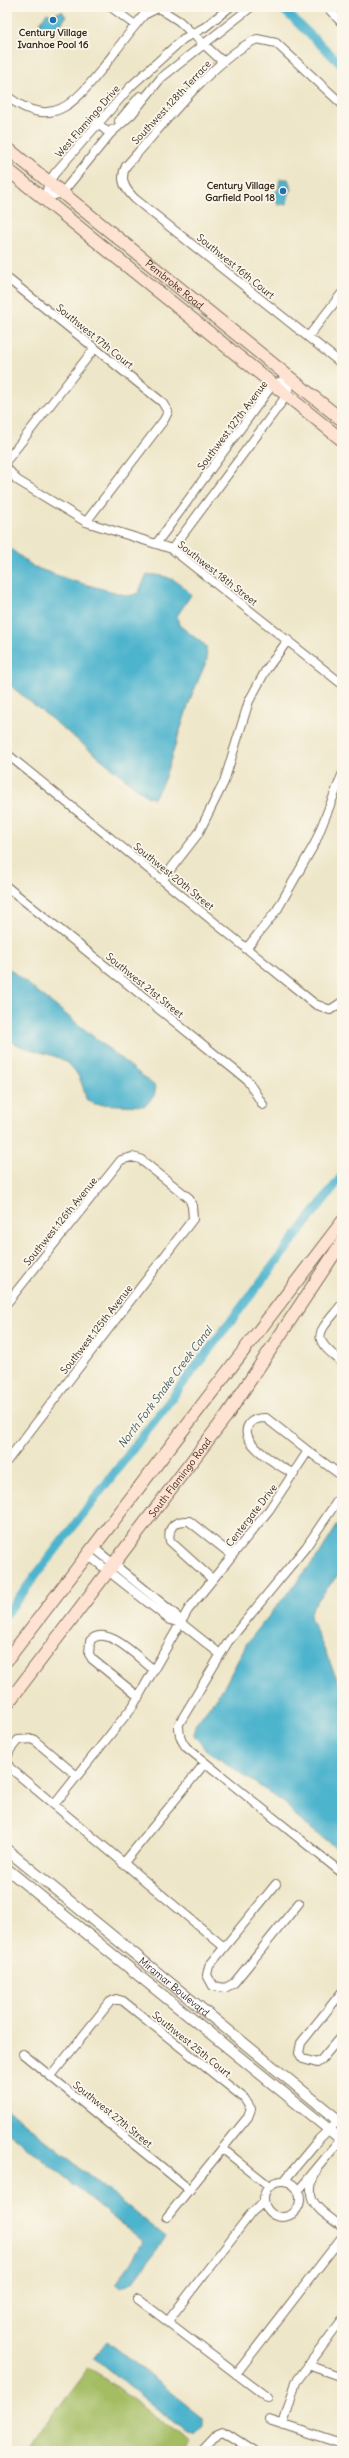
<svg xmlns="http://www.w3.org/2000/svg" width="349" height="2458" font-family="Delius,sans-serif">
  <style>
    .green { fill: #a4bd64; stroke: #707441 }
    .water { fill: #4eb4cd; stroke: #446f76 }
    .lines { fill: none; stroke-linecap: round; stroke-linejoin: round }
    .canal { stroke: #4eb4cd; stroke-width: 9 }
    .minor-casing { stroke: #7a6c5a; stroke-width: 10 }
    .tertiary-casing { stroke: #7a6c5a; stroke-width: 12 }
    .secondary-casing { stroke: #7a6c5a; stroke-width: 14 }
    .minor { stroke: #fff; stroke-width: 8 }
    .tertiary { stroke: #fff; stroke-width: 10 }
    .secondary { stroke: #fee3d2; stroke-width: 12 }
    .poi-dot { fill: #1f6fb2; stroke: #fbf7ec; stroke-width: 1.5 }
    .labels { text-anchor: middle; stroke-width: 3.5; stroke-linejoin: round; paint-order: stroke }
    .poi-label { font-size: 10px; font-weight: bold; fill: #3b2a1e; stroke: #fbf7ec }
    .street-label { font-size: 10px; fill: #3b2a1e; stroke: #fbf7ec }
    .water-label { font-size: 11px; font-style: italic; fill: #425a5b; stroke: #fbf7ec }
  </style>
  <rect width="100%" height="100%" fill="#fbf7ec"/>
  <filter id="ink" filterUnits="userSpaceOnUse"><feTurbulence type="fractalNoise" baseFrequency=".025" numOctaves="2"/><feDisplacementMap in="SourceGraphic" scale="8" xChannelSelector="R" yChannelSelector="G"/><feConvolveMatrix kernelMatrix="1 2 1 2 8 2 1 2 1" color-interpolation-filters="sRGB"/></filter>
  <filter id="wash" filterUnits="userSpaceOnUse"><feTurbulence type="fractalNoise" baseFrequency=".012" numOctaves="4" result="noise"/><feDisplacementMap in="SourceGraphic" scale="16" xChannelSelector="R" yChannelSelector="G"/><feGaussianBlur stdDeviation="0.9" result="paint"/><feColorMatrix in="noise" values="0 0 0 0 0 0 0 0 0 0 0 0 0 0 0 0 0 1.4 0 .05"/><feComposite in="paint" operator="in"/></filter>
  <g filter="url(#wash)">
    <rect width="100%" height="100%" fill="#eee6c8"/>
    <!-- green -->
    <path class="green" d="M89,2367L191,2443L185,2451H26Z"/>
    <!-- water -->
    <path class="water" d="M62,11L66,17L58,28L54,26L44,30L40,23L47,13L51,15Z
      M280,179H288L292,190L289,193L287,204L278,205L274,193L278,190Z
      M7,546L34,567L73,581L129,596L138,593L147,575C164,573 182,582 191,595L177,616L179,625L206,646L207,660L191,697L164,780L154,798L148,797L7,683Z
      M7,967L156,1087L154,1096L145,1106L94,1104L86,1099C75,1044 42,1061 7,1039Z
      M342,1518V1570L313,1606L310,1617L342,1690V1853L296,1817L286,1804L205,1749L194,1735L195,1725L224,1687L247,1643L320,1553Z
      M7,2109L166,2237L134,2281L121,2288L116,2284L130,2264L143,2242L7,2131Z
      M107,2341L203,2417V2426L195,2435L188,2434L94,2358Z"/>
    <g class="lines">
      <!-- canal -->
      <path class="canal" d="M285,11L342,65
        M7,1613L342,1176"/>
    </g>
  </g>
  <g filter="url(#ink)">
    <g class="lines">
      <defs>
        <path id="minor" d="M111,7L135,25
          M157,7L179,21L223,62
          M327,7L342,23
          M7,96C51,131 74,104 102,69C116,51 129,32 144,15L158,8
          M342,104L276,43L257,39C213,59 160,129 126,166C119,180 125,189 135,199L342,364
          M119,121L140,96
          M97,123L110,134L112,130
          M45,198L62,193L110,134L132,114L161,78L251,7
          M45,198L49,182L55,173L131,86L183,39L205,27L230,7
          M7,278L162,402L168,412L164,420L86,522
          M308,337L342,293
          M7,460L94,349
          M7,468L17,480L86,522L172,549L342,684
          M156,544L273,384L291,378
          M172,549L287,395L291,378
          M7,754L315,1004L330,1010L342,1002
          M163,879L198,834L224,782L249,701L266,670L288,640
          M7,887L247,1080L263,1105
          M246,949L277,910L315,843L342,775
          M7,1303L121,1160L132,1157L140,1159L189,1198L192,1206L193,1219L7,1461
          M342,1304C319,1333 308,1336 342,1362
          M294,1474C281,1467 236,1442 249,1424C253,1419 259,1418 266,1418L308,1451
          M342,1494L306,1547L228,1642L179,1724C179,1734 180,1739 186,1747L342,1873
          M94,1548L175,1614L181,1623L220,1654
          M88,1555L170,1620L181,1623
          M212,1579L170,1541C167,1527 175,1520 189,1521L232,1555
          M139,1697L92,1659L89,1654L90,1641C106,1622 140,1660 154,1670
          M7,1758L10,1750L18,1740L33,1739L77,1776
          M7,1760L9,1767L224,1947
          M54,1805L133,1706L188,1610L269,1510L308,1451L342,1476
          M123,1864L205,1763
          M276,1884L209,1966L207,1975L213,1986L225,1988L234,1983L299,1903
          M342,1992L301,2043L299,2053L303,2059L317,2063L321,2060L342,2035
          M23,2054L190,2190
          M51,2076L110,2002L116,1999L123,2001L244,2098L251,2109L248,2117L167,2217
          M223,2149L269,2186
          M317,2169C301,2202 318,2208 342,2227
          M264 2199a18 18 0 1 1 36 0a18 18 0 1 1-36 0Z
          M284,2181L319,2139L342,2117
          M298,2191L342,2138
          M138,2299L268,2398
          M168,2321L252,2212L264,2202
          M308,2365L342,2377
          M236,2374L342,2237
          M269,2420L342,2444
          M283,2425L296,2382L342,2320
          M201,2451L218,2433L223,2431L254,2451"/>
        <g id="tertiary">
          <path id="s1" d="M7,1850L342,2123"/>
          <path d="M7,1869L342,2140"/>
        </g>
        <g id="secondary">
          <path id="s2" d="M7,148L342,420"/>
          <path d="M7,169L342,440"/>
          <path d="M7,1660L342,1222"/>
          <path id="s3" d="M7,1704L227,1415L342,1242"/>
        </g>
      </defs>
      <!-- minor casing -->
      <use href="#minor" class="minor-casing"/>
      <!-- tertiary casing -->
      <use href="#tertiary" class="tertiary-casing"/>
      <!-- secondary casing -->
      <use href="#secondary" class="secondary-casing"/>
      <!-- minor -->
      <use href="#minor" class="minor"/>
      <!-- tertiary -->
      <use href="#tertiary" class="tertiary"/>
      <!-- secondary -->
      <use href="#secondary" class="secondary"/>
    </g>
  </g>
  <!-- markers -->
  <g class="poi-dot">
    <circle cx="53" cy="20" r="4"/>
    <circle cx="283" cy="191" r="4"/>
  </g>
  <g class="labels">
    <!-- poi labels -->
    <g class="poi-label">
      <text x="53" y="36">Century Village<tspan x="53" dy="12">Ivanhoe Pool 16</tspan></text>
      <text x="275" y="189" text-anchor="end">Century Village<tspan x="275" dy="12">Garfield Pool 18</tspan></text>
    </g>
    <!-- street labels -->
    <g class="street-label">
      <text transform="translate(171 102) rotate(-47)" y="4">Southwest 128th Terrace</text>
      <text transform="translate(87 121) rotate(-49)" y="4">West Flamingo Drive</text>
      <text transform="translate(236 266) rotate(39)" y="4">Southwest 16th Court</text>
      <text dy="4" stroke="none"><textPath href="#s2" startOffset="216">Pembroke Road</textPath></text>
      <text transform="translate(95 336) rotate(39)" y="4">Southwest 17th Court</text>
      <text transform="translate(232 425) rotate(-53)" y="4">Southwest 127th Avenue</text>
      <text transform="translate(218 573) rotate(38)" y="4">Southwest 18th Street</text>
      <text transform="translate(174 876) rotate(39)" y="4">Southwest 20th Street</text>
      <text transform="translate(145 985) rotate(39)" y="4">Southwest 21st Street</text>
      <text transform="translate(60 1221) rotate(-51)" y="4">Southwest 126th Avenue</text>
      <text transform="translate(96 1329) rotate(-52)" y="4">Southwest 125th Avenue</text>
      <text dy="4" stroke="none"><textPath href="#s3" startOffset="285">South Flamingo Road</textPath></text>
      <text transform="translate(251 1515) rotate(-52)" y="4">Centergate Drive</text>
      <text dy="4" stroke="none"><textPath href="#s1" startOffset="216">Miramar Boulevard</textPath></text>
      <text transform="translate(192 2044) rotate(39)" y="4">Southwest 25th Court</text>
      <text transform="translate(113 2114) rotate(39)" y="4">Southwest 27th Street</text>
    </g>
    <!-- water labels -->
    <g class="water-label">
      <text transform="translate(165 1387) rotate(-53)" y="4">North Fork Snake Creek Canal</text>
    </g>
  </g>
  <!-- margin -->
  <rect width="349" height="2458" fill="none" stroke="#fbf7ec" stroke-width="24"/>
</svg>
